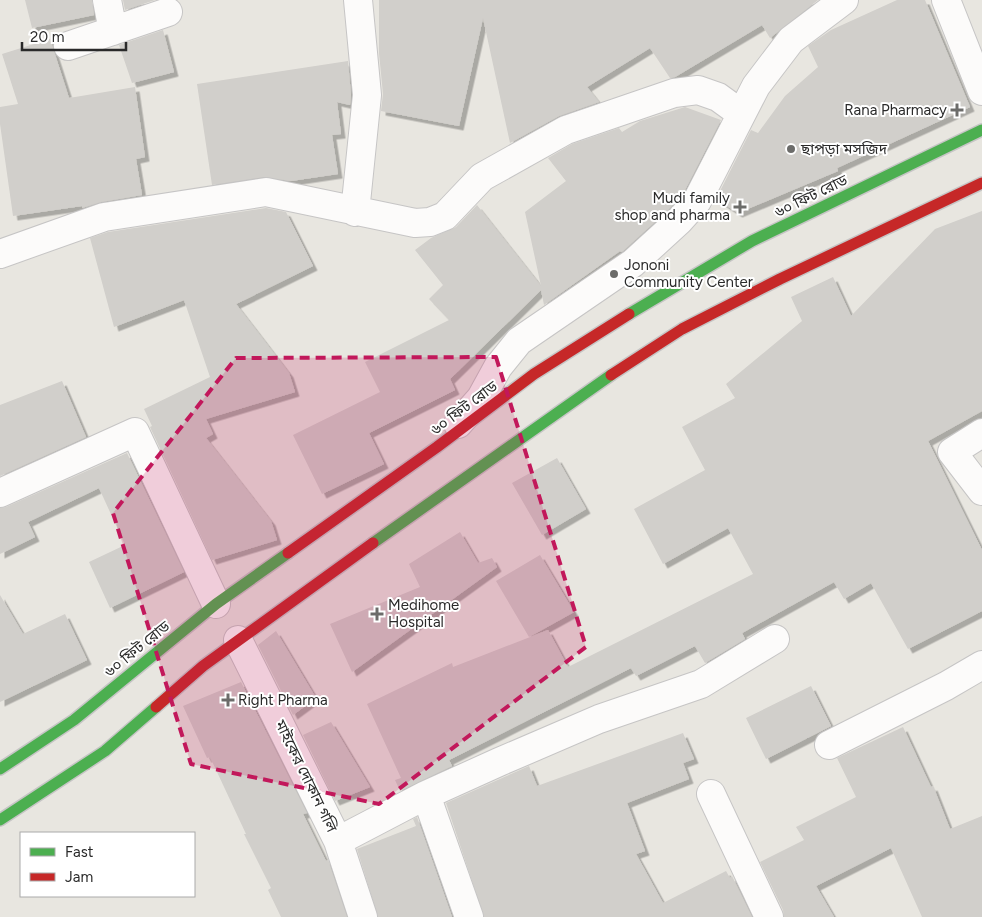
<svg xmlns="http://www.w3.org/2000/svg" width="982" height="917" font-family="Figtree,'Noto Sans Bengali',sans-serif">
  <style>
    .building { fill: #d1cfcb; filter: url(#shadow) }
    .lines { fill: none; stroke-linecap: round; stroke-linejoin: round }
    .street-casing { stroke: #c6c5c5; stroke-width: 30 }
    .fast-casing { stroke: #c6c5c5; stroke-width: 14 }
    .jam-casing { stroke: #c6c5c5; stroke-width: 14 }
    .street { stroke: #fcfbfa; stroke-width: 28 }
    .fast { stroke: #4caf50; stroke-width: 11 }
    .jam { stroke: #c62828; stroke-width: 11 }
    .marked { fill: #c2185b; fill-opacity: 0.2; stroke: #c2185b; stroke-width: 4; stroke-dasharray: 10 6; stroke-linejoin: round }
    .poi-dot { fill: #6c6c6a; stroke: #fff; stroke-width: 2 }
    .labels { text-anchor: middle; stroke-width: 4; stroke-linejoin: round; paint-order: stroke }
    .poi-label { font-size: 15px; fill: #2a2a2a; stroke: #fff; text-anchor: start }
    .street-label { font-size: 15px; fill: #2a2a2a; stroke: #fff }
  </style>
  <defs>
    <filter id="shadow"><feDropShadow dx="4.5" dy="4.5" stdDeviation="0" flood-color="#0004"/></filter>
  </defs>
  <rect width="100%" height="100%" fill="#e8e6e0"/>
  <!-- building -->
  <path class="building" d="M25,0H92L94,15L32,28Z
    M123,0H155L125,10Z
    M379,0H818L770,38L762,25L675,77L670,78L650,48L587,87L599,102L559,116L510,143L483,18L459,126L381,111L383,94L379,53Z
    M897,0H925L970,107L837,168L838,171L738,213L716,199L751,130L758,133L785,96L818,67L808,46L831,30Z
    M163,30L174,72L132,83L119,45Z
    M50,39L69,98L135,87L145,157L136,159L142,195L101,202L82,208V206L13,216L0,124V107L18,104L2,54Z
    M348,61L351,95L350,105L337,102L341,134L332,135L338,174L291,181L264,177L212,185L197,84Z
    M685,107L721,120L684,192L668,210L623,251L621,252L620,251L544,305L541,290L450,379L455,390L369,433L384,464L322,494L293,435L380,392L365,362L449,320L429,299L443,285L415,250L431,238L456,227L477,205L541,286L525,212L566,181L548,158L572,144L619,128L622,132L640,121Z
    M266,208L286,212L313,266L236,304L289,373L295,392L206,419L213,434L206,438L271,521L277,540L212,560L150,427L152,426L144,409L210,377L184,300L114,327L90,238L108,232Z
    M982,211V411L928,441L982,550V611L908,649L871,583L844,599L834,582L742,633L745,639L705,663L695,646L636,676L631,668L449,760L452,766L400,791L395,780L401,778L367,704L452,663L453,667L548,630L568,667L753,574L728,528L663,564L634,509L705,470L682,427L735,398L726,384L802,321L791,297L833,277L851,316L935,229Z
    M62,381L86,437L0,476V405Z
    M127,453L184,572L110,608L89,562L125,545L99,488L28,522L35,537L0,554V508L6,507Z
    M557,458L586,509L542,535L512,483Z
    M460,532L478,563L492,558L497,567L352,672L330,624L420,587L409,564Z
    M540,555L574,612L529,637L496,581Z
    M0,595L23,634L65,614L87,660L0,702Z
    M276,631L316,698L293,715L258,645Z
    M241,682L307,813L303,814L326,861L328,860L347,917H281L268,890L271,888L244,834H246L210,757L207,758L183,706Z
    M811,686L831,726L766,759L746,718Z
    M331,722L370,787L335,801L303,735Z
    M903,727L931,787L933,786L950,829L982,816V917H922L891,848L816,886L834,917H784L783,910L760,862L804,840L796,827L856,797L837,758Z
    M683,733L694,759L683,763L689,779L627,803L645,851L636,854L663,903L726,871L730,878L732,876L752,917H484L446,803L529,766L537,786Z
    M417,817L452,917H378L357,849L416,826L413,819Z"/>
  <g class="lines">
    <defs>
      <path id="street" d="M107,0L113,31
        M946,0L982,91
        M68,46L168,12
        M355,212L367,95L358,0
        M0,254L104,217L266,192L415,223L430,222L445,216L482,177L566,130L674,93L698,90L718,97L740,113
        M458,424L481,398L498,367L519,341L633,263L679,221L697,201L756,86L791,40L844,0
        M982,433L952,452L982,491
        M0,493L135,432L216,604
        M238,640L338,841L363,917
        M829,745L946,686L982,665
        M711,794L769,917
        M426,795L469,917
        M338,841L426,795L499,762L599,719L701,684L775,639"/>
      <path id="fast" d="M629,314L752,241L982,130
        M373,543L611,375
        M0,769L74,720L216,604L288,553
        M0,820L105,751L156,707"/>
      <path id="jam" d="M611,375L682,329L780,279L982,183
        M288,553L437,447L534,374L629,314
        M156,707L203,666L373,543"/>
    </defs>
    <!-- street casing -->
    <use href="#street" class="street-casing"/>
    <!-- fast casing -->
    <use href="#fast" class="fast-casing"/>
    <!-- jam casing -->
    <use href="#jam" class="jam-casing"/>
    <!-- street -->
    <use href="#street" class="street"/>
    <!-- fast -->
    <use href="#fast" class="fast"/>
    <!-- jam -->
    <use href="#jam" class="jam"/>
  </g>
  <!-- marked area -->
  <path class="marked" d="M496,357L586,647L379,804L191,764L113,513L236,358Z"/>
  <!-- markers -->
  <g class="poi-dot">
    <path d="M954.5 102.5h5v5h5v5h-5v5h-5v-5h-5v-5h5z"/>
    <circle cx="791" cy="149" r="5"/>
    <path d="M737.5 199.5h5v5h5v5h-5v5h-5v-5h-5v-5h5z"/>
    <circle cx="614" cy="274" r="5"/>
    <path d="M374.5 606.5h5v5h5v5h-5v5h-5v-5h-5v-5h5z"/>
    <path d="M225.5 692.5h5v5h5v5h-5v5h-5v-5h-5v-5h5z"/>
  </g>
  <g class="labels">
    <!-- poi labels -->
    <g class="poi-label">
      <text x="947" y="115" text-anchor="end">Rana Pharmacy</text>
      <text x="801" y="154">ছাপড়া মসজিদ</text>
      <text x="730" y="203" text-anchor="end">Mudi family<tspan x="730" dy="17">shop and pharma</tspan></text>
      <text x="624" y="270">Jononi<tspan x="624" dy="17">Community Center</tspan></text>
      <text x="388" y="610">Medihome<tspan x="388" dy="17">Hospital</tspan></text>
      <text x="238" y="705">Right Pharma</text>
    </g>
    <!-- street labels -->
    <g class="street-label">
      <text transform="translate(811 196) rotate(-26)" y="5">৬০ ফিট রোড</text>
      <text transform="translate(464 408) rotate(-37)" y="5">৬০ ফিট রোড</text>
      <text transform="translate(137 649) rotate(-39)" y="5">৬০ ফিট রোড</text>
      <text transform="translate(306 776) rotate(64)" y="5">মাইকের দোকান গলি</text>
    </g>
  </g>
  <!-- legend -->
  <rect x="20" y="832" width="175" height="65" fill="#ffffff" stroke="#aaaaaa"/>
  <rect x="30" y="848" width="25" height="8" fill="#4caf50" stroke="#aaaaaa"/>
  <text x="65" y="857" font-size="15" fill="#2a2a2a">Fast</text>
  <rect x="30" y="873" width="25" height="8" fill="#c62828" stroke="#aaaaaa"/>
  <text x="65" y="882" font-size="15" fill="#2a2a2a">Jam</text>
  <!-- scale -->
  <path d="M22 42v8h104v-8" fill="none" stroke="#2a2a2a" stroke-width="2.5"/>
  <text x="30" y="42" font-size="15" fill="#2a2a2a" stroke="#ffffff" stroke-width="4" paint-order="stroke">20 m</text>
</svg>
